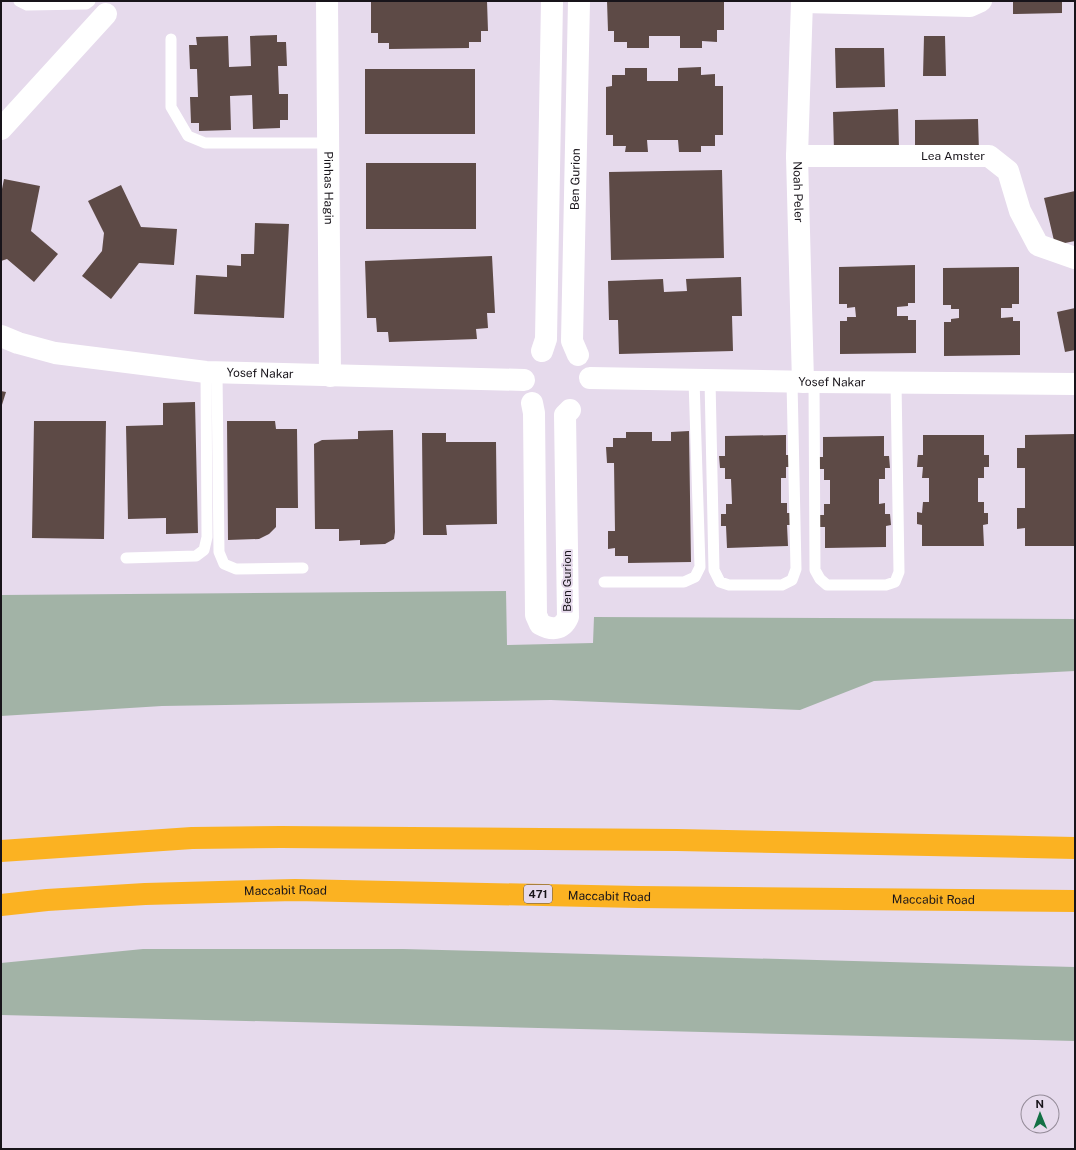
<svg xmlns="http://www.w3.org/2000/svg" width="1076" height="1150" font-family="'Public Sans',sans-serif">
  <style>
    .green { fill: #a2b3a6 }
    .building { fill: #5d4a46 }
    .lines { fill: none; stroke-linecap: round; stroke-linejoin: round }
    .lane { stroke: #fff; stroke-width: 11 }
    .street { stroke: #fff; stroke-width: 22 }
    .highway { stroke: #fbb222; stroke-width: 22 }
    .labels { text-anchor: middle; stroke-width: 4; stroke-linejoin: round; paint-order: stroke }
    .shield { fill: #e6daec; stroke: #564f59; stroke-width: 1 }
    .shield-label { font-size: 11px; font-weight: bold; fill: #18141a }
    .street-label { font-size: 12px; fill: #18141a; stroke: #e6daec }
  </style>
  <rect width="100%" height="100%" fill="#e6daec"/>
  <!-- green -->
  <path class="green" d="M506,591L507,645L593,643L594,617L1075,619V671L874,681L800,710L551,700L162,706L1,716V595Z
    M143,949H403L1075,967V1041L1,1015V963Z"/>
  <!-- building -->
  <path class="building" d="M371,1H487L488,31H481V42H469V48L389,49V43H378V33H371Z
    M607,1H724V30H717V42L702,41V48H680V36H649V48H627V42H614V31H608Z
    M1013,1H1062V13L1013,14Z
    M277,35V42H286L287,66H278L279,94H288V120H280V128L253,129L252,95L230,96L231,130L199,131V123H191L190,97H198L197,69H190L189,45H197L196,37L228,36L229,67L251,66L250,36Z
    M924,36H945L946,76H923Z
    M835,48H884L885,87L836,88Z
    M701,67V75L715,74V86H723V135H715V146H701V152H679L678,140H647L648,152H625L626,146H613V135H606V87L612,86V75H625V68H647V81H678V68Z
    M365,69H475V134H365Z
    M898,109L899,149L834,152L833,112Z
    M978,119L979,152L915,153V120Z
    M366,163H476V229H366Z
    M722,170L724,258L611,260L609,172Z
    M4,179L40,186L31,231L58,254L34,282L7,259L1,261V194Z
    M121,185L141,227L177,229L174,265L139,263L111,299L82,276L102,251L104,233L88,201Z
    M1075,191V241L1055,245L1044,198Z
    M255,223L289,224L284,318L194,314L196,275L227,277V265L241,266V254H254Z
    M492,256L495,313H487L488,328L476,329L477,339L389,342L388,332H377L376,318H367L365,261Z
    M915,265V303H908V306L897,307V316H908V320H916V353L840,354V321H847V317H856L855,307L847,308V304H839V267Z
    M1019,267V304H1012V308H1001V318L1013,317V321H1020V355L944,356V322H951V319L959,318V309H951V305H943V268Z
    M741,277L742,316H732L733,351L619,354L618,320H609L608,281L663,279L664,292L687,291L686,279Z
    M1075,308V350L1065,352L1057,312Z
    M1,391L6,392L1,408Z
    M195,402L198,533L166,534V518L128,519L126,426L163,425V403Z
    M34,421H106L104,539L32,538Z
    M227,421H275L276,429H297L298,508H276V527L269,534L259,539L228,540Z
    M393,430L395,532L394,539L385,544L360,545V540L339,541V529H315L314,444L322,440L358,439V431Z
    M689,431L691,562L628,563V556H615V548L608,549V531H615L614,463H607L606,447H613V438H626V432H652V441H671V432Z
    M422,433H446V442H496L497,524L446,525L447,535H423Z
    M1075,434V546H1025V528L1017,529V508H1025V468H1017V448H1025V435Z
    M786,435V455H791V467H786V478H781V503H787V513H792V525H787L788,546L727,548L726,526H721V514H726V504H732L731,479H725V468H720L719,456H725V436Z
    M923,435H984V455H989V467H984V478H978V502H984V513H988V524L983,525L984,546H922V525L917,524V512L922,513L923,502H929V478H922L923,467H917L918,455H923Z
    M884,436V456H889L890,468H885V479H879V504L885,503V514H890L891,525L886,526V547L825,548V527H819V515H824V504H830V480H824V469H818V457H823V437Z"/>
  <g class="lines">
    <!-- lane -->
    <path class="lane" d="M19,1L27,5L86,4L90,1
      M171,39V107L188,136L205,143H328
      M217,372L219,552L224,564L236,569L303,568
      M710,380L714,570L720,582L729,585H782L792,580L796,569L792,382
      M814,382L815,570L820,579L827,585H886L895,582L899,572L896,382
      M126,558L196,556L204,550L207,537L206,372
      M604,582H684L695,577L700,567L694,380"/>
    <!-- street -->
    <g class="street">
      <path id="s1" d="M327,1L330,376"/>
      <path id="s2" d="M802,1L797,156L803,382"/>
      <path d="M803,2L970,6L981,1"/>
      <path d="M1,129L106,14"/>
      <path id="s3" d="M797,156H989L1008,171L1020,211L1038,245L1075,258"/>
      <path id="s4" d="M1,336L18,343L55,353L206,372L524,380"/>
      <path d="M542,351L546,339L552,1"/>
      <path id="s5" d="M578,355L572,341L579,1"/>
      <path id="s6" d="M590,378L814,382L1075,384"/>
      <path d="M532,403L534,413L536,615L540,624C551,630 562,631 568,617L565,415L570,410"/>
    </g>
    <!-- highway -->
    <g class="highway">
      <path d="M1,851L192,838L281,837L677,840L1075,848"/>
      <path id="s7" d="M1,905L47,900L145,894L295,890L638,897L1075,901"/>
    </g>
  </g>
  <g class="labels">
    <!-- shield labels -->
    <rect class="shield" x="524" y="885" width="28" height="18" rx="3"/>
    <g class="shield-label">
      <text x="538" y="898">471</text>
    </g>
    <!-- street labels -->
    <g class="street-label">
      <text dy="4" stroke="none"><textPath href="#s3" startOffset="156">Lea Amster</textPath></text>
      <text dy="4" stroke="none"><textPath href="#s5" startOffset="177">Ben Gurion</textPath></text>
      <text dy="4" stroke="none"><textPath href="#s1" startOffset="187">Pinhas Hagin</textPath></text>
      <text dy="4" stroke="none"><textPath href="#s2" startOffset="191">Noah Peler</textPath></text>
      <text dy="4" stroke="none"><textPath href="#s4" startOffset="263">Yosef Nakar</textPath></text>
      <text dy="4" stroke="none"><textPath href="#s6" startOffset="242">Yosef Nakar</textPath></text>
      <text transform="translate(567 581) rotate(-90)" y="4">Ben Gurion</text>
      <text dy="4" stroke="none"><textPath href="#s7" startOffset="285">Maccabit Road</textPath></text>
      <text dy="4" stroke="none"><textPath href="#s7" startOffset="609">Maccabit Road</textPath></text>
      <text dy="4" stroke="none"><textPath href="#s7" startOffset="933">Maccabit Road</textPath></text>
    </g>
  </g>
  <!-- border -->
  <rect width="1076" height="1150" fill="none" stroke="#18141a" stroke-width="4"/>
  <!-- north arrow -->
  <g transform="translate(1040 1114) rotate(359)"><circle r="19" fill="#e6daec" stroke="#948b98"/>
  <path d="M0-3L7 15L0 10L-7 15Z" fill="#137045"/>
  <text y="-6" font-size="11" font-weight="bold" text-anchor="middle" fill="#18141a">N</text>
  </g>
</svg>
